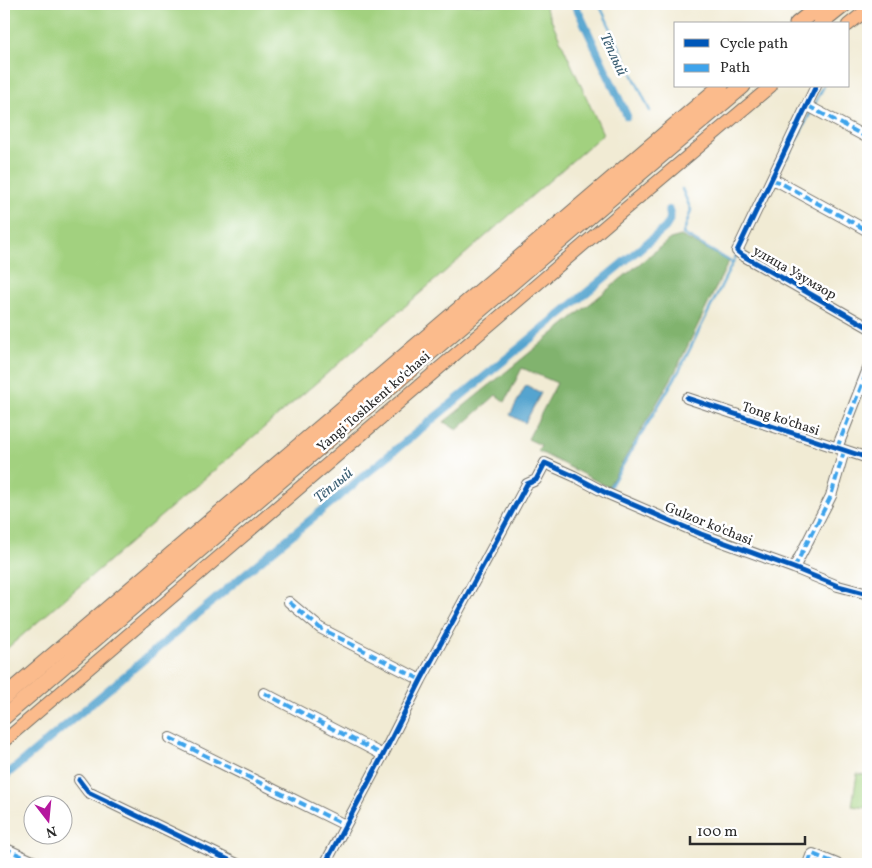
<svg xmlns="http://www.w3.org/2000/svg" width="872" height="868" font-family="Vollkorn,serif">
  <style>
    .green { fill: #a2d17f; stroke: #667e55 }
    .forest { fill: #81b36e; stroke: #566f4c }
    .water { fill: #55a4cf; stroke: #40687d }
    .lines { fill: none; stroke-linecap: round; stroke-linejoin: round }
    .stream { stroke: #55a4cf; stroke-width: 2.5 }
    .canal { stroke: #55a4cf; stroke-width: 8 }
    .minor-casing { stroke: #706e66; stroke-width: 12 }
    .major-casing { stroke: #706e66; stroke-width: 14 }
    .highway-casing { stroke: #706e66; stroke-width: 17 }
    .minor { stroke: #fff; stroke-width: 10 }
    .major { stroke: #fbbb8c; stroke-width: 12 }
    .highway { stroke: #fbbb8c; stroke-width: 15 }
    .quiet { stroke: #3ea3eb; stroke-width: 4; stroke-dasharray: 8 4; stroke-linecap: butt }
    .cycleway-casing { stroke: #fff; stroke-width: 8 }
    .cycleway { stroke: #0057b8; stroke-width: 5 }
    .labels { text-anchor: middle; stroke-width: 5; stroke-linejoin: round; paint-order: stroke }
    .street-label { font-size: 14px; fill: #2b2b2b; stroke: #fff }
    .water-label { font-size: 15px; font-style: italic; fill: #3e6175; stroke: #fff }
  </style>
  <rect width="100%" height="100%" fill="#fff"/>
  <filter id="ink" filterUnits="userSpaceOnUse"><feTurbulence type="fractalNoise" baseFrequency=".02" numOctaves="2"/><feDisplacementMap in="SourceGraphic" scale="10" xChannelSelector="R" yChannelSelector="G"/><feConvolveMatrix kernelMatrix="1 2 1 2 8 2 1 2 1" color-interpolation-filters="sRGB"/></filter>
  <filter id="wash" filterUnits="userSpaceOnUse"><feTurbulence type="fractalNoise" baseFrequency=".0096" numOctaves="4" result="noise"/><feDisplacementMap in="SourceGraphic" scale="20" xChannelSelector="R" yChannelSelector="G"/><feGaussianBlur stdDeviation="1.12" result="paint"/><feColorMatrix in="noise" values="0 0 0 0 0 0 0 0 0 0 0 0 0 0 0 0 0 1.4 0 .05"/><feComposite in="paint" operator="in"/></filter>
  <g filter="url(#wash)">
    <rect width="100%" height="100%" fill="#f1ebd4"/>
    <!-- green -->
    <path class="green" d="M4,4H544L603,134L395,315L4,651Z
      M857,774L868,775V808L852,806Z"/>
    <!-- forest -->
    <path class="forest" d="M681,236L729,261L675,372L608,487L538,451L541,445L528,439L557,383L522,368L505,402L496,395L457,430L444,422L670,239Z"/>
    <!-- water -->
    <path class="water" d="M526,385L541,393L525,423L510,415Z"/>
    <g class="lines">
      <!-- stream -->
      <path class="stream" d="M599,4L650,111
        M763,4L777,9
        M813,107L824,86
        M787,158L811,112
        M682,189L691,210L683,234L733,263
        M608,490L679,371L737,254"/>
      <!-- canal -->
      <path class="canal" d="M575,4L627,116
        M4,777L165,642L247,572L665,228C670,221 671,218 669,210"/>
    </g>
  </g>
  <g filter="url(#ink)">
    <g class="lines">
      <defs>
        <path id="minor" d="M816,86L737,251L742,255L868,327
          M808,106L868,138
          M772,180L779,182L868,231
          M687,398L868,458
          M837,448L868,369
          M794,568L831,496L844,451
          M289,602L320,628L421,680
          M264,693L383,755
          M170,738L345,825
          M79,780L88,792L237,864
          M4,848L39,864
          M325,864L383,755L421,680L527,484L536,480L545,463L574,476L606,493L701,534L794,568L838,586L868,594
          M808,864L811,856L813,854L837,864"/>
        <path id="major" d="M848,25L868,9
          M4,741L618,215L771,86"/>
        <path id="highway" d="M797,24L822,4
          M820,24L845,4
          M4,697L721,86
          M4,717L632,180L743,86"/>
      </defs>
      <!-- minor casing -->
      <use href="#minor" class="minor-casing"/>
      <!-- major casing -->
      <use href="#major" class="major-casing"/>
      <!-- highway casing -->
      <use href="#highway" class="highway-casing"/>
      <!-- minor -->
      <use href="#minor" class="minor"/>
      <!-- major -->
      <use href="#major" class="major"/>
      <!-- highway -->
      <use href="#highway" class="highway"/>
      <!-- quiet -->
      <path class="quiet" d="M808,106L868,138
        M772,180L779,182L868,231
        M837,448L868,369
        M794,568L831,496L844,451
        M289,602L320,628L421,680
        M264,693L383,755
        M170,738L345,825
        M4,848L39,864
        M808,864L811,856L813,854L837,864"/>
      <defs>
        <path id="cycleway" d="M816,86L737,251L742,255L868,327
          M687,398L868,458
          M79,780L88,792L237,864
          M325,864L383,755L421,680L527,484L536,480L545,463L574,476L606,493L701,534L794,568L838,586L868,594"/>
      </defs>
      <!-- cycleway casing -->
      <use href="#cycleway" class="cycleway-casing"/>
      <!-- cycleway -->
      <use href="#cycleway" class="cycleway"/>
    </g>
  </g>
  <g class="labels">
    <!-- street labels -->
    <g class="street-label">
      <text transform="translate(795 272) rotate(30)" y="5">улица Узумзор</text>
      <text transform="translate(373 401) rotate(-41)" y="5">Yangi Toshkent ko‘chasi</text>
      <text transform="translate(781 418) rotate(18)" y="5">Tong ko'chasi</text>
      <text transform="translate(709 523) rotate(22)" y="5">Gulzor ko'chasi</text>
    </g>
    <!-- water labels -->
    <g class="water-label">
      <text transform="translate(614 54) rotate(65)" y="5">Тёплый</text>
      <text transform="translate(333 485) rotate(-40)" y="5">Тёплый</text>
    </g>
  </g>
  <!-- margin -->
  <rect width="872" height="868" fill="none" stroke="#fff" stroke-width="20"/>
  <!-- legend -->
  <rect x="674" y="22" width="175" height="65" fill="#ffffff" stroke="#aaaaaa"/>
  <rect x="684" y="39" width="25" height="8" fill="#0057b8" stroke="#aaaaaa"/>
  <text x="720" y="48" font-size="15" fill="#2b2b2b">Cycle path</text>
  <rect x="684" y="64" width="25" height="8" fill="#3ea3eb" stroke="#aaaaaa"/>
  <text x="720" y="72" font-size="15" fill="#2b2b2b">Path</text>
  <!-- north arrow -->
  <g transform="translate(48 820) rotate(164)"><circle r="24" fill="#ffffff" stroke="#aaaaaa"/>
  <path d="M0-4L9 19L0 12L-9 19Z" fill="#b5179e"/>
  <text y="-8" font-size="14" font-weight="bold" text-anchor="middle" fill="#2b2b2b">N</text>
  </g>
  <!-- scale -->
  <path d="M690 836v8h115v-8" fill="none" stroke="#2b2b2b" stroke-width="2.5"/>
  <text x="697" y="836" font-size="15" fill="#2b2b2b" stroke="#ffffff" stroke-width="4" paint-order="stroke">100 m</text>
</svg>
